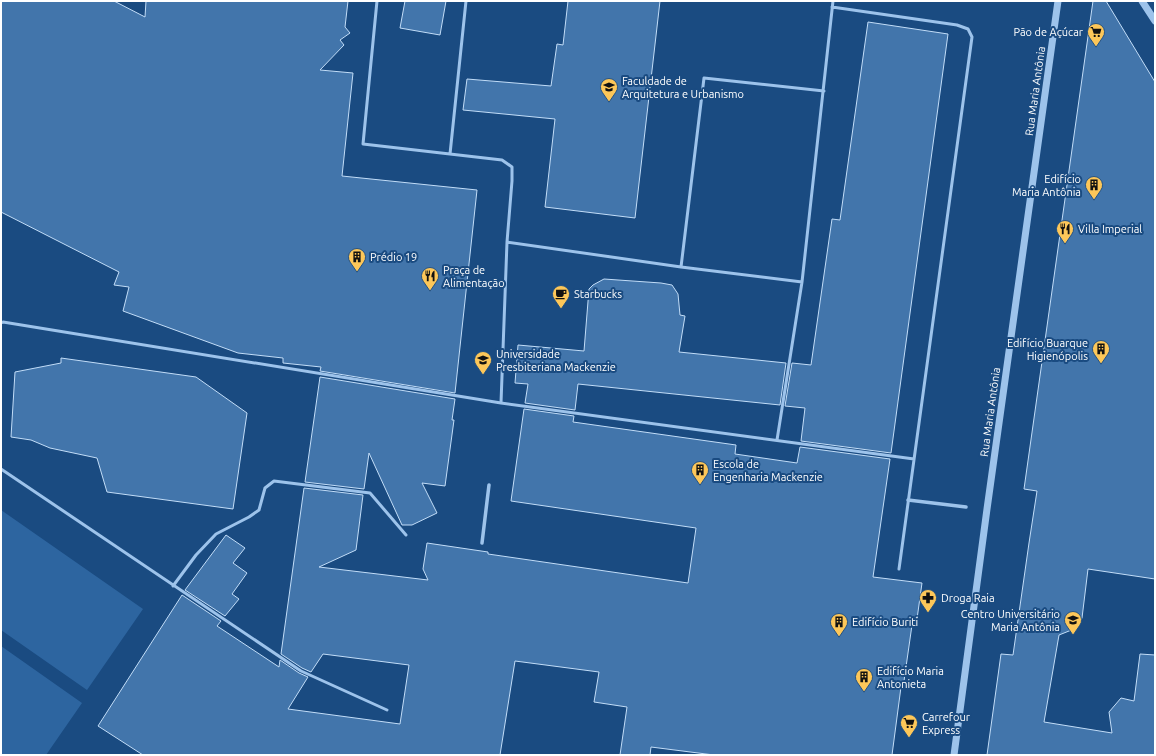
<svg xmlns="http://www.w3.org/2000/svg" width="1156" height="756" font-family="Ubuntu,sans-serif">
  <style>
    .pitch { fill: #2d65a0 }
    .building { fill: #4275ab; stroke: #c2ddf8 }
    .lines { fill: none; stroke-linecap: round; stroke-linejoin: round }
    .service { stroke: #9dc3eb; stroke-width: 3 }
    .pedestrian { stroke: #9dc3eb; stroke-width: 3.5 }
    .tertiary { stroke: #9dc3eb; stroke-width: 7 }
    .labels { text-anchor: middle; stroke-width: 4; stroke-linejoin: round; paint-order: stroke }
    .poi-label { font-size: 11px; fill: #fff; stroke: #1a4b81; text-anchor: start }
    .street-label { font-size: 11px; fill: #fff; stroke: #1a4b81 }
  </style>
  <rect width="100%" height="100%" fill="#1a4b81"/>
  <!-- pitch -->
  <path class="pitch" d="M1,510L143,609L87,690L1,630Z
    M1,646L82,703L46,755H1Z"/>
  <!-- building -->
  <path class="building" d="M1,1H114L145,17L146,1H348L345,27L350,33L340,40L344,45L320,70L353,73L342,176L477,190L455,393L320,371L321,367L283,363V358L238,353L123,311L129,287L114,285L119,272L1,212Z
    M405,1H446L440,35L400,28Z
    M568,1H660L635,218L545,207L555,119L463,110L467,79L551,86L557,44L563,45Z
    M1093,1H1106L1155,82V579L1088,569L1082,618L1078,625L1074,629L1059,635L1044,722L1112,733L1109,712L1121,698L1134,701L1140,654L1155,655V755H987L1001,654L1013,655L1029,543L1037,491L1024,489Z
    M868,22L948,34L891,453L801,441L805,408L785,406L792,363L811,365L832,219L840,220Z
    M604,279L661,283L672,285L678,294L680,315L685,316L679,352L786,363L780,405L578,384L575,410L525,403L528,384L515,383L518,345L584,351L589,289L593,285Z
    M61,358L196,377L247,413L233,509L107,492L97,458L50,448L31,440L11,437L15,372L61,363Z
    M320,377L455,399L452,420H454L445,486L422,483L437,513L412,525H402L369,453L364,489L305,482Z
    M524,409L574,416L573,422L736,445L735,454L797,463L800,447L890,459L873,577L922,583L917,619L913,618L903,688L901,687L892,755H714L651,747L650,755H620L627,707L594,702L599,672L515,661L500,755H143L98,726L182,595L221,621L217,626L279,667L280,660L299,673L308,677L288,709L400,724L409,665L323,654L311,672L302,668L281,654L304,488L363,495L356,550L319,567L428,580L423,569L427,543L488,552V554L688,583L696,528L511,501Z
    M226,535L245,548L233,563L247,573L232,594L239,599L225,616L185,590Z"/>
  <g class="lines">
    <!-- service -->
    <path class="service" d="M832,7L957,25L968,29L972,37L899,569
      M450,154L466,1
      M507,242L681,267L802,282L833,1
      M681,267L704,78L824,91
      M1,323L3,322L501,403L507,242L512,181V167L502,160L363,144L377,1
      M501,403L914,459
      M777,440L802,282
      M1,469L301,671L387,710
      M173,586L196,555L216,534L249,517L259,510L265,488L274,481L370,493L406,535"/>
    <!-- pedestrian -->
    <path class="pedestrian" d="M908,500L966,507
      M482,543L489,485"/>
    <!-- tertiary -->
    <path class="tertiary" d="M1142,1L1155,21
      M954,755L987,509L1058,1"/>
  </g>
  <!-- icons -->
  <defs>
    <symbol id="supermarket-pin" viewBox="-11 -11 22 30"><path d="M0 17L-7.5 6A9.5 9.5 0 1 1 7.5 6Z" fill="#fdc759" stroke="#1a4b81"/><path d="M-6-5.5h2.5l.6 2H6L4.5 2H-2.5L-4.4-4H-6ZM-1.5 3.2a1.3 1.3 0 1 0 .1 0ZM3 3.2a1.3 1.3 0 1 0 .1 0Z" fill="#111"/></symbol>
    <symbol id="university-pin" viewBox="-11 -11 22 30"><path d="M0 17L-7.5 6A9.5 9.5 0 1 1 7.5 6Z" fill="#fdc759" stroke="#1a4b81"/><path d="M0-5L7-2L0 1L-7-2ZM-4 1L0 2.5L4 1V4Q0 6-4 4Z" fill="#111"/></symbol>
    <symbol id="building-pin" viewBox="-11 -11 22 30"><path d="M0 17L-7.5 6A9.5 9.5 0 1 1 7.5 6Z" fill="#fdc759" stroke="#1a4b81"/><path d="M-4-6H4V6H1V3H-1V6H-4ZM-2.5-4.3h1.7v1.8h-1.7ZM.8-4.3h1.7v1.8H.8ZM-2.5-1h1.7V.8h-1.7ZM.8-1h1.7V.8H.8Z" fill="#111"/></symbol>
    <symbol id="restaurant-pin" viewBox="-11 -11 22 30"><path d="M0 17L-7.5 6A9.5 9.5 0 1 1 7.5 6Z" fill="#fdc759" stroke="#1a4b81"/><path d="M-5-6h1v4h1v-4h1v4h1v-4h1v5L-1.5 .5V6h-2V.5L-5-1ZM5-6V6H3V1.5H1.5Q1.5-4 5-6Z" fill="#111"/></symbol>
    <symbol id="cafe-pin" viewBox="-11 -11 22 30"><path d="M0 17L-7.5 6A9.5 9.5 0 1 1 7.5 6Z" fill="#fdc759" stroke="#1a4b81"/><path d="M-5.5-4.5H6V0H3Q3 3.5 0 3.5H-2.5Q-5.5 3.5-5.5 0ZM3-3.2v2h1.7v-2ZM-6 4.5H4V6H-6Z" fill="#111"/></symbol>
    <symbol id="pharmacy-pin" viewBox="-11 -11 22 30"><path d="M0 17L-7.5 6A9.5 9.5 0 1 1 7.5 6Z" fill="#fdc759" stroke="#1a4b81"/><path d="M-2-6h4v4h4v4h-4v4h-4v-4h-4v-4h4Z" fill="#111"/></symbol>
  </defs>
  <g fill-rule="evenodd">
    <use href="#supermarket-pin" x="1086" y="22" width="20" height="27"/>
    <use href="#university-pin" x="599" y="77" width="20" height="27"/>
    <use href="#building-pin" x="1084" y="175" width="20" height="27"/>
    <use href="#restaurant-pin" x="1055" y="219" width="20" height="27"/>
    <use href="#building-pin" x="347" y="247" width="20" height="27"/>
    <use href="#restaurant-pin" x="420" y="266" width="20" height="27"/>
    <use href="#cafe-pin" x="551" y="284" width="20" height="27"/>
    <use href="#building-pin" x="1091" y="339" width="20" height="27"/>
    <use href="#university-pin" x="473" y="350" width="20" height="27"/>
    <use href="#building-pin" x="690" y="460" width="20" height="27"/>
    <use href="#pharmacy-pin" x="918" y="588" width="20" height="27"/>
    <use href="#university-pin" x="1063" y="610" width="20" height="27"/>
    <use href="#building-pin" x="829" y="612" width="20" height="27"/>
    <use href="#building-pin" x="854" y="667" width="20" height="27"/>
    <use href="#supermarket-pin" x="899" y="713" width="20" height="27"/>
  </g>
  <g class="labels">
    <!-- poi labels -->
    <g class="poi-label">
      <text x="1083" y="36" text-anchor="end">Pão de Açúcar</text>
      <text x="622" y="85">Faculdade de<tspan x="622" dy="13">Arquitetura e Urbanismo</tspan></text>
      <text x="1081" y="183" text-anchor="end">Edifício<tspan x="1081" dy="13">Maria Antônia</tspan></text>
      <text x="1078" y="233">Villa Imperial</text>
      <text x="370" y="261">Prédio 19</text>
      <text x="443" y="274">Praça de<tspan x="443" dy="13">Alimentação</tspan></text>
      <text x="574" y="298">Starbucks</text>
      <text x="1088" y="347" text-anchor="end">Edifício Buarque<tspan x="1088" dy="13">Higienópolis</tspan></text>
      <text x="496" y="358">Universidade<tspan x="496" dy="13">Presbiteriana Mackenzie</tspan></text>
      <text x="713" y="468">Escola de<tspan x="713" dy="13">Engenharia Mackenzie</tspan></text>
      <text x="941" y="602">Droga Raia</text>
      <text x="1060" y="618" text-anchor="end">Centro Universitário<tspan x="1060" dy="13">Maria Antônia</tspan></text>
      <text x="852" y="626">Edifício Buriti</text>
      <text x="877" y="675">Edifício Maria<tspan x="877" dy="13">Antonieta</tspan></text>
      <text x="922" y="721">Carrefour<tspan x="922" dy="13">Express</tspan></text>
    </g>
    <!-- street labels -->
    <g class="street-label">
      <text transform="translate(1035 91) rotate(-82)" y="4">Rua Maria Antônia</text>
      <text transform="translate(990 412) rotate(-82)" y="4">Rua Maria Antônia</text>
    </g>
  </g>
  <!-- border -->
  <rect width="1156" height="756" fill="none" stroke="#ffffff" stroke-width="4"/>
</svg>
